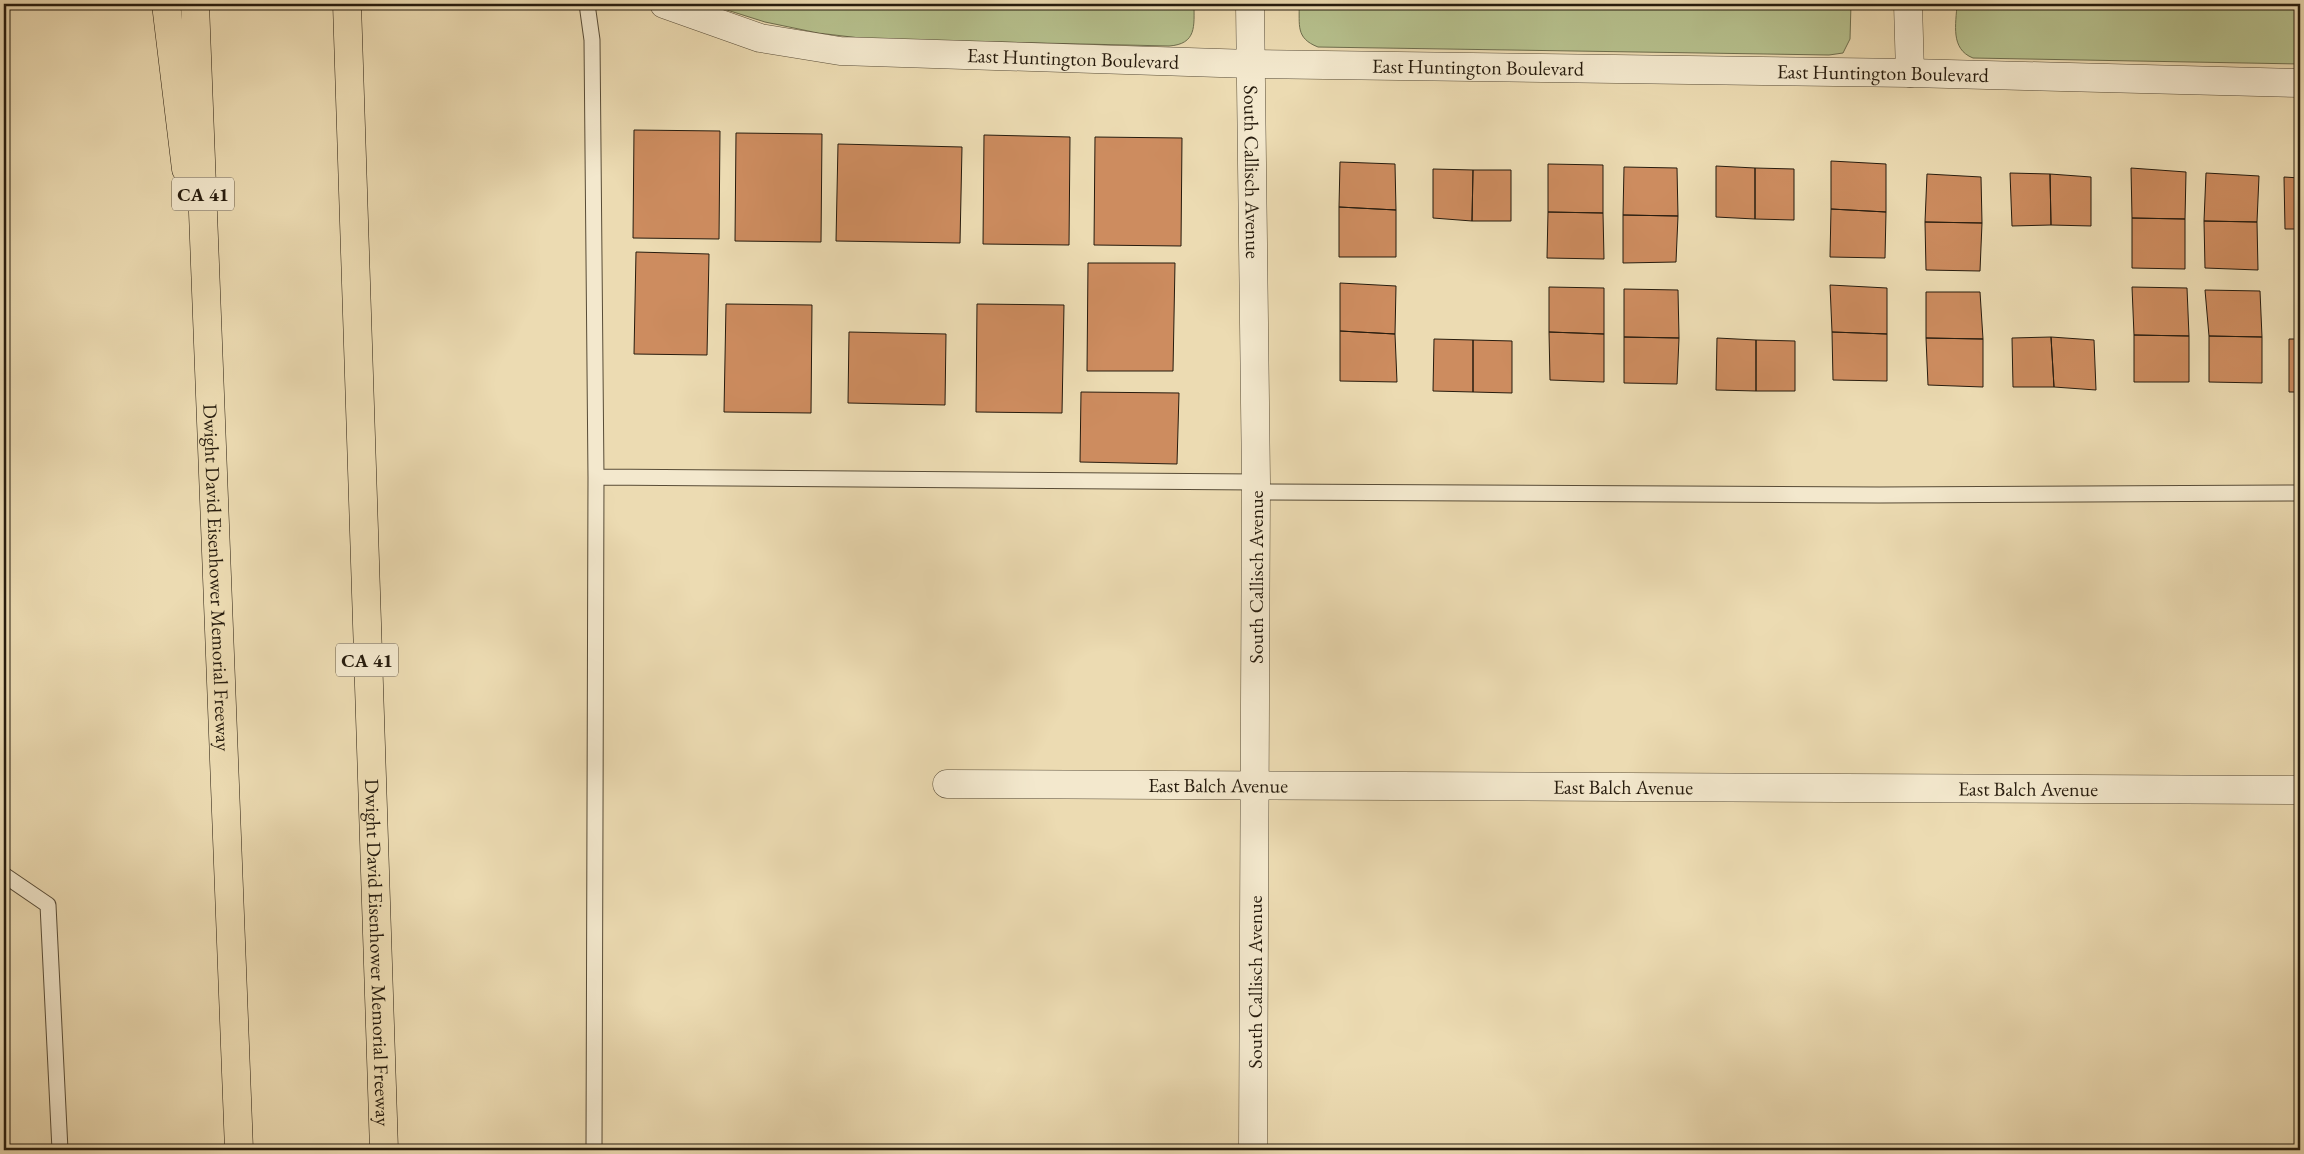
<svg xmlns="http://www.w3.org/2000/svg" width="2304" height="1154" font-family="'EB Garamond',serif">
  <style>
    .green { fill: #b6c08d; stroke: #6e6e4e }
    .building { fill: #cd8c5f; stroke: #271c0e }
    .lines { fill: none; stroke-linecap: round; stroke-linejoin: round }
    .service-casing { stroke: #584c37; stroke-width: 17 }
    .minor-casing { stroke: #584c37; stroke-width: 29 }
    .tertiary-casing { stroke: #584c37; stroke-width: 29 }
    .motorway-casing { stroke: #271c0e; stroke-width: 29 }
    .service { stroke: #f3e8cd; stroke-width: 15 }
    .minor { stroke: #f3e8cd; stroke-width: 28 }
    .tertiary { stroke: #f3e8cd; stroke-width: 28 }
    .motorway { stroke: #ecdbb2; stroke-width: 28 }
    .labels { text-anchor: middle; stroke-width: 4; stroke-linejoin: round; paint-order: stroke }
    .shield { fill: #f3e8cd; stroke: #645947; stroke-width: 1 }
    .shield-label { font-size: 19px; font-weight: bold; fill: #271c0e }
    .street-label { font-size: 20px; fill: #271c0e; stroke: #f3e8cd }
  </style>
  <rect width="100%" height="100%" fill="#ecdbb2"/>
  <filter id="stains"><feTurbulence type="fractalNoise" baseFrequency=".004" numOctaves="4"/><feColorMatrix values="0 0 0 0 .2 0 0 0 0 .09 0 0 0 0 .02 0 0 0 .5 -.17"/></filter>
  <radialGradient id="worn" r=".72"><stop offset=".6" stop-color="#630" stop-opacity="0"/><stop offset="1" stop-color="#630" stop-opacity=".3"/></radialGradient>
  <!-- green -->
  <path class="green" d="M708,4H1194C1194,26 1197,44 1169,46L868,39L818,33L765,22Z
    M1299,4H1851L1850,39L1843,53L1829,55L1318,47C1295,38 1300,25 1299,4Z
    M1957,4H2300V64L1973,58C1950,49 1956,24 1957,4Z"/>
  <!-- building -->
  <path class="building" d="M634,130L720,131L719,239L633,238Z
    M736,133L822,134L821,242L735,241Z
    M984,135L1070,137L1069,245L983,244Z
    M1095,137L1182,138L1181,246L1094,245Z
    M838,144L962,147L960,243L836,241Z
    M1831,161L1886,164V212L1831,209Z
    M1340,162L1395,164L1396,210L1339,207Z
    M1548,164L1603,165V213L1548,212Z
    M1716,166L1755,168V219L1716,217Z
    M1624,167L1677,168L1678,216L1623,215Z
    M1755,168L1794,169V220L1755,219Z
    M2131,168L2186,172L2185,219L2132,218Z
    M1433,169L1473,170L1472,221L1433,218Z
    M1473,170H1511V221H1472Z
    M2010,173L2050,174L2051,225L2012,226Z
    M2206,173L2259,176L2257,222L2204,221Z
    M1927,174L1981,177L1982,223L1925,222Z
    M2050,174L2091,177V226L2051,225Z
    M2284,177L2300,178V229H2285Z
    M1339,207L1396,210V257H1339Z
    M1831,209L1886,212L1885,258L1830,257Z
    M1548,212L1603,213L1604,259L1547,258Z
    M1623,215L1678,216L1676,262L1623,263Z
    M2132,218L2185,219V269L2132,268Z
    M2204,221L2257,222L2258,270L2205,268Z
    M1925,222L1982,223L1980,271L1926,270Z
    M636,252L709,254L707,355L634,354Z
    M1088,263H1175L1173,371H1087Z
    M1340,283L1396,286L1395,334L1340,331Z
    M1830,285L1887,288V334L1832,332Z
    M1549,287L1604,288V334L1549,332Z
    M2132,287L2187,288L2189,336L2134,335Z
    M1624,289L1678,290L1679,338L1624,337Z
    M2205,290L2260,291L2262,337L2209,336Z
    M1926,292H1980L1983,339L1926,338Z
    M726,304L812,305L811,413L724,412Z
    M977,304L1064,305L1062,413L976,412Z
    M1340,331L1395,334L1397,382L1340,381Z
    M849,332L946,334L945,405L848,403Z
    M1549,332L1604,334V382L1550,380Z
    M1832,332L1887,334V381L1833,380Z
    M2134,335L2189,336V382H2134Z
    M2209,336L2262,337V383L2209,382Z
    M1624,337L1679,338L1677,384L1624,383Z
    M2051,337L2054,387H2013L2012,338Z
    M2051,337L2094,340L2096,390L2054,387Z
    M1717,338L1756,340V391L1716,390Z
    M1926,338L1983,339V387L1928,385Z
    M1434,339L1473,340V392L1433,391Z
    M2289,339H2300V392H2289Z
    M1473,340L1512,341V393L1473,392Z
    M1756,340L1795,341V391H1756Z
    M1081,392L1179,393L1177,464L1080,462Z"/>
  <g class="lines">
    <defs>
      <path id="service" d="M587,4L592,40L596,477L1256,482
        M1256,492L1879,495L2300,493
        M4,875L48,905L60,1150
        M594,1150L596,477"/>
      <g id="minor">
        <path id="s1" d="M1250,4L1256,482L1253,1150"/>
        <path d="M1908,4L1910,73"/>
        <path id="s2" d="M947,784L2300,790"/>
      </g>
      <g id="tertiary">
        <path id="s3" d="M664,4L760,38L840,51L1251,64L1910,73L2300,83"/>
      </g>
      <g id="motorway">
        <path d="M166,4L186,169"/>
        <path id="s4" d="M195,4L239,1150"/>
        <path id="s5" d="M347,4L384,1150"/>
      </g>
    </defs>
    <!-- service casing -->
    <use href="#service" class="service-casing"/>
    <!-- minor casing -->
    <use href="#minor" class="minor-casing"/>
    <!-- tertiary casing -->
    <use href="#tertiary" class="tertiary-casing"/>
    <!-- motorway casing -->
    <use href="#motorway" class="motorway-casing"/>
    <!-- service -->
    <use href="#service" class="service"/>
    <!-- minor -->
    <use href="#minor" class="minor"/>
    <!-- tertiary -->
    <use href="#tertiary" class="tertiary"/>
    <!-- motorway -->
    <use href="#motorway" class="motorway"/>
  </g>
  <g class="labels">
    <!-- shield labels -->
    <g class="shield">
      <rect x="172" y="177.5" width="62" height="33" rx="4"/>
      <rect x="336" y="643.5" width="62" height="33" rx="4"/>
    </g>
    <g class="shield-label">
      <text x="203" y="201">CA 41</text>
      <text x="367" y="667">CA 41</text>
    </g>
    <!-- street labels -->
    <g class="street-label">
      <text dy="7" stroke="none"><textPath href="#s3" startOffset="416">East Huntington Boulevard</textPath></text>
      <text dy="7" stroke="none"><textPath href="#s3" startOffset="821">East Huntington Boulevard</textPath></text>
      <text dy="7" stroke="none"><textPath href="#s3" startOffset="1226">East Huntington Boulevard</textPath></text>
      <text dy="7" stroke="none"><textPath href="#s1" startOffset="168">South Callisch Avenue</textPath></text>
      <text dy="7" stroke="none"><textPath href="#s4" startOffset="574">Dwight David Eisenhower Memorial Freeway</textPath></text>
      <text transform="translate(1256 577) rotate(-90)" y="7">South Callisch Avenue</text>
      <text dy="7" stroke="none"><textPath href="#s2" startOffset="271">East Balch Avenue</textPath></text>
      <text dy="7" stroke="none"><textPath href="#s2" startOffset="676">East Balch Avenue</textPath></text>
      <text dy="7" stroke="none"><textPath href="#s2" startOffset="1081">East Balch Avenue</textPath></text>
      <text dy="7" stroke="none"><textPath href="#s5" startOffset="949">Dwight David Eisenhower Memorial Freeway</textPath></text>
      <text transform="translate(1255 982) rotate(-90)" y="7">South Callisch Avenue</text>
    </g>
  </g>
  <!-- margin -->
  <rect width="2304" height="1154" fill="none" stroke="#ecdbb2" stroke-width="20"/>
  <rect x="5" y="5" width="2294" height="1144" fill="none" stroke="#271c0e" stroke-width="2.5"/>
  <rect x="10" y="10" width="2284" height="1134" fill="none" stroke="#271c0e"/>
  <rect width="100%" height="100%" filter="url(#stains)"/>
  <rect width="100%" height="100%" fill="url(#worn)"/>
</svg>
